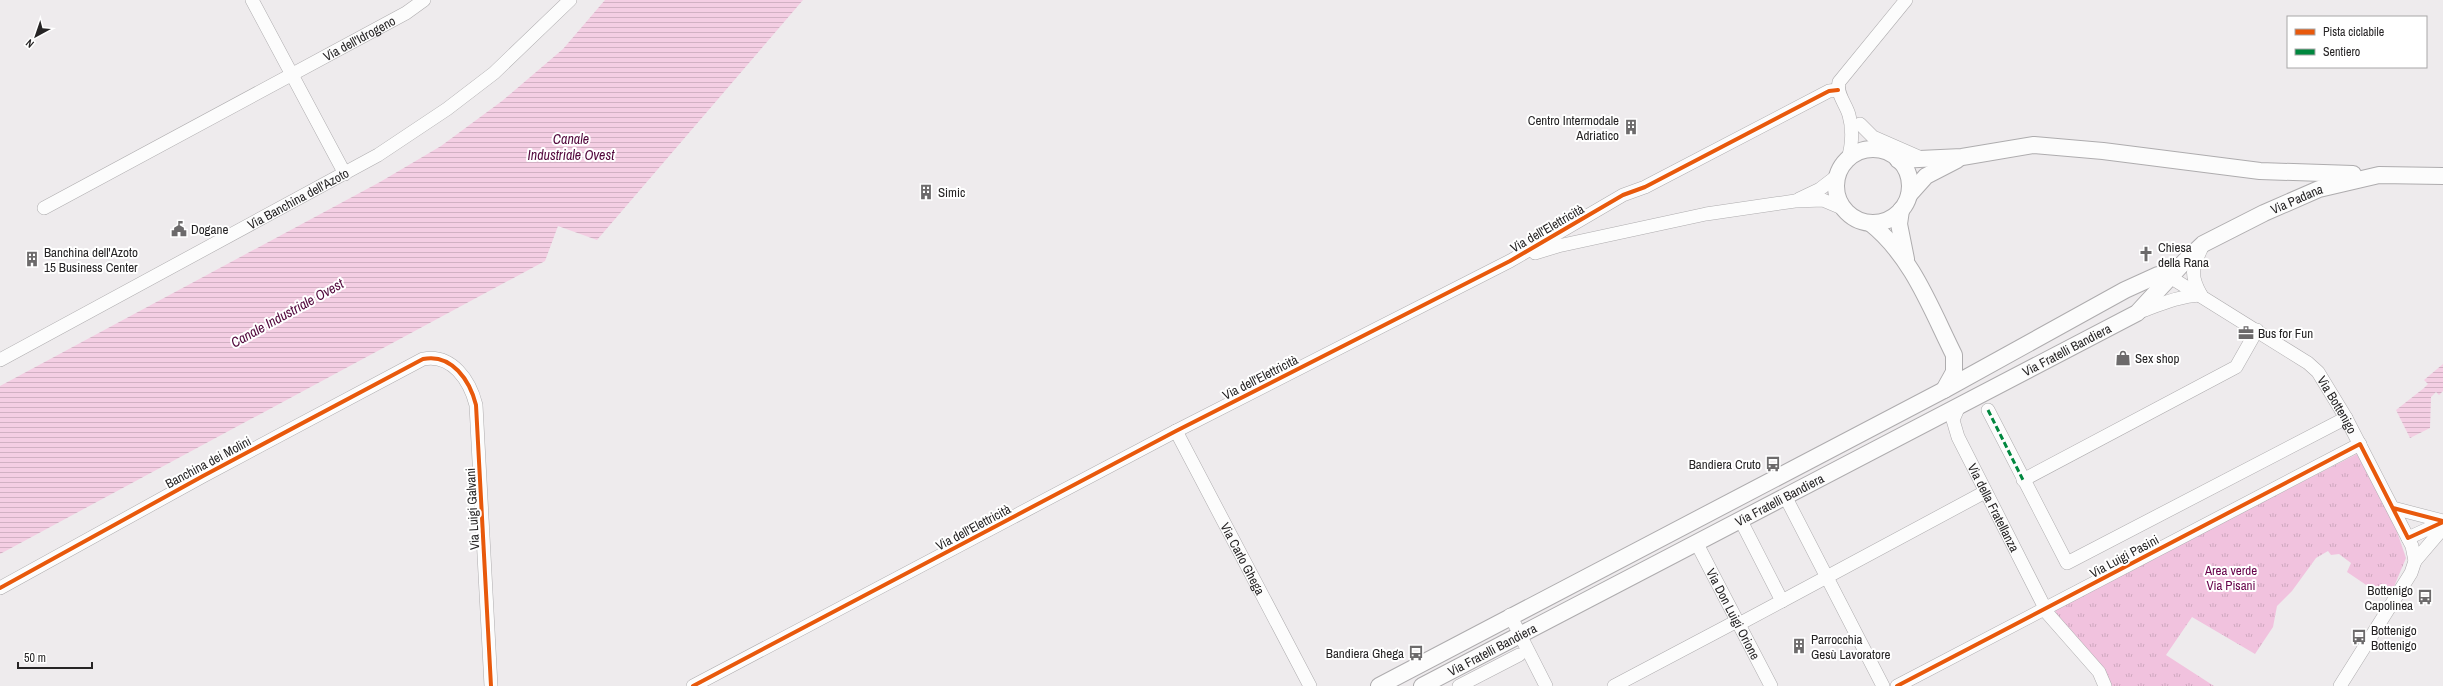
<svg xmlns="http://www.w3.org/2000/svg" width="2443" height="686" font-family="'Archivo Narrow',sans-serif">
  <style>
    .park { fill: url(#park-tufts) }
    .water { fill: url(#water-rules) }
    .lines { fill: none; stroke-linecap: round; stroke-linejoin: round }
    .minor-casing { stroke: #aeacae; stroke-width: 14 }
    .major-casing { stroke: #aeacae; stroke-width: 18 }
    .minor { stroke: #fcfcfc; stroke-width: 13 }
    .major { stroke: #fcfcfc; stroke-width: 16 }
    .quiet { stroke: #00873e; stroke-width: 3; stroke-dasharray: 6 3; stroke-linecap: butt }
    .cycleway-casing { stroke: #fff; stroke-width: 6 }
    .cycleway { stroke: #e8590c; stroke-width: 4 }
    .labels { text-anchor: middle; stroke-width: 4; stroke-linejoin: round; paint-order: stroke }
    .street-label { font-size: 13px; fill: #262425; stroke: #fff }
    .poi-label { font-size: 13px; fill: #262425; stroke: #fff; text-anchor: start }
    .park-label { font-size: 13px; fill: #660049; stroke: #fff }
    .water-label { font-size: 14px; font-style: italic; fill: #51073b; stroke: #fff }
  </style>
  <defs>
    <pattern id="park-tufts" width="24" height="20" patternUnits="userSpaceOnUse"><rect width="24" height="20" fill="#f1c2de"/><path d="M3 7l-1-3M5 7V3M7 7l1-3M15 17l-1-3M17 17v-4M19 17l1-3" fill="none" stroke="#cea7be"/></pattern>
    <pattern id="water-rules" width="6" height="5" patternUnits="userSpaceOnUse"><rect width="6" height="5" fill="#f4cee3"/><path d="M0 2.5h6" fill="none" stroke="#d1b1c3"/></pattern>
  </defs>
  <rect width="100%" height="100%" fill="#eeebed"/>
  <!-- park -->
  <path class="park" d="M2357,454L2394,523L2406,558L2393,589L2384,597L2347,572L2351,563L2339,554L2331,555L2328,551L2316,558L2292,591L2277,606L2273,627L2255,654L2192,617L2166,655L2214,686H2111L2107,674L2068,631L2053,608Z"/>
  <!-- water -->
  <path class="water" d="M605,0H803L597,240L558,226L545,261L0,554V386L380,182L441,146L502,101L563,49Z
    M2443,364V391L2439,395L2436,392L2431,397L2430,428L2410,438L2396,410L2424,388L2428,384L2424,380Z"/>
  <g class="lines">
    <defs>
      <g id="minor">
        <path d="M252,0L345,174"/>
        <path d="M1860,124L1873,137L1921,158"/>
        <path d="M1848,159C1852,145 1853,129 1849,115C1846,104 1836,94 1839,82L1906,0"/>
        <path d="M1799,199L1820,189L1837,176"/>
        <path id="s1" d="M44,208L406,13L424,0"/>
        <path d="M1535,253L1558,246L1706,214L1795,201L1823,200L1842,208"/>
        <path id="s2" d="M2170,277L2308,363L2318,372L2346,418L2412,546L2415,561L2411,573L2340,686"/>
        <path d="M2201,295C2189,274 2193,267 2202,247"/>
        <path d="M2137,313C2159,305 2178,296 2201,295"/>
        <path id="s3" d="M0,360L378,155L447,109L494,73L570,0"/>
        <path id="s4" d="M1959,406L1953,420L1958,437L2048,614L2099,672L2105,686"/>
        <path d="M1988,410L2067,563L2346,418"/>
        <path id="s5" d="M1176,431L1310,686"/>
        <path d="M2023,480L2236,367L2257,330"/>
        <path d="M1785,496L1883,686"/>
        <path d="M2393,508L2443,521"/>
        <path d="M2408,538L2443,522"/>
        <path id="s6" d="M1696,542L1771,686"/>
        <path d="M2415,561L2438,534L2443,524"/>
        <path d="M0,588L203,476L423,359C452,353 470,381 476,405L491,686"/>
        <path d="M1782,601L1985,492"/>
        <path d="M1510,615L1546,686"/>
        <path d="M1739,624L1782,601L1740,519"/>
        <path d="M693,686L1176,431L1510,261L1623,195L1645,187L1829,91L1838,90"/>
        <path d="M1459,686L1519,655"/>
        <path d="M1614,686L1737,621"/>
        <path d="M1897,686L2360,444"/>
      </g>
      <g id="major">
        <circle cx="1873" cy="186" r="37"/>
        <path d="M1898,160L1962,157L2034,145L2103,151L2260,171L2353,174"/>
        <path d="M1909,195L1926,176L1957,160"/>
        <path d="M1901,210L1899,224L1906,259"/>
        <path d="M1870,223C1912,256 1931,309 1954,355V372L1944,390"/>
        <path d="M1379,686L1944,390L2125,290L2158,275L2170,277"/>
        <path id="s7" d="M1422,686L2137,313L2186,260L2203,244L2264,213L2319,189L2379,175L2443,176"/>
      </g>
    </defs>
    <!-- minor casing -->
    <use href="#minor" class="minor-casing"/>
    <!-- major casing -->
    <use href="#major" class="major-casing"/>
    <!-- minor -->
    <use href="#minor" class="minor"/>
    <!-- major -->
    <use href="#major" class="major"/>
    <!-- quiet -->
    <path class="quiet" d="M1988,410L2023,480"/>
    <defs>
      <path id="cycleway" d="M2393,508L2443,521
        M0,588L203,476L423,359C452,353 470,381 476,405L491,686
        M693,686L1176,431L1510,261L1623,195L1645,187L1829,91L1838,90
        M1897,686L2360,444L2408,538L2443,522"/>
    </defs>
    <!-- cycleway casing -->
    <use href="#cycleway" class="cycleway-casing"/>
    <!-- cycleway -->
    <use href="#cycleway" class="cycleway"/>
  </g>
  <!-- icons -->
  <defs>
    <symbol id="building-bare" viewBox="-9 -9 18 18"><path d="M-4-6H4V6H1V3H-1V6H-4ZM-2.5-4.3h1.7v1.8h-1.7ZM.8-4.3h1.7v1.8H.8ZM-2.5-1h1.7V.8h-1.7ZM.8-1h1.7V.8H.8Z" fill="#6c6a6b" stroke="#fff" stroke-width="2.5" paint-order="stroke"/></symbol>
    <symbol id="civic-bare" viewBox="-9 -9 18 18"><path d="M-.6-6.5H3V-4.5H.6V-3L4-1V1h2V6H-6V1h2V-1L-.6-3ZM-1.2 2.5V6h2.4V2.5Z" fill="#6c6a6b" stroke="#fff" stroke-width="2.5" paint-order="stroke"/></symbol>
    <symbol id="church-bare" viewBox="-9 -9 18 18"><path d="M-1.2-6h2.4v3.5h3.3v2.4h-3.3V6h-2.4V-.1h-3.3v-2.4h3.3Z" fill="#6c6a6b" stroke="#fff" stroke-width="2.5" paint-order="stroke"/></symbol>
    <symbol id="office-bare" viewBox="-9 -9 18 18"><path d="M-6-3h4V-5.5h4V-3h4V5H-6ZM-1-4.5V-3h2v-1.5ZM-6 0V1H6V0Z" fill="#6c6a6b" stroke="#fff" stroke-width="2.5" paint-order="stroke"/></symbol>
    <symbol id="shop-bare" viewBox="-9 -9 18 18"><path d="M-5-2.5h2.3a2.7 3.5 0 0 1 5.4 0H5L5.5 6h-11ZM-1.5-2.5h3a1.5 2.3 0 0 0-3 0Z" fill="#6c6a6b" stroke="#fff" stroke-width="2.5" paint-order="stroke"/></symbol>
    <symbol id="bus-bare" viewBox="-9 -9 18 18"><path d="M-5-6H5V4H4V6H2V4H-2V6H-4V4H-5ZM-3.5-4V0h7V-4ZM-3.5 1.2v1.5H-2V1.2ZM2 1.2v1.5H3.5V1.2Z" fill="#6c6a6b" stroke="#fff" stroke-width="2.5" paint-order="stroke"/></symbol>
  </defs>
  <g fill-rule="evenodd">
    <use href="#building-bare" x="1620" y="116" width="22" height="22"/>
    <use href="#building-bare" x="915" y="181" width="22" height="22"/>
    <use href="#civic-bare" x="168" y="218" width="22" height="22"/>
    <use href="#church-bare" x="2135" y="243" width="22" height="22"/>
    <use href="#building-bare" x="21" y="248" width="22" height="22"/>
    <use href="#office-bare" x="2235" y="322" width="22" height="22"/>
    <use href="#shop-bare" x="2112" y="347" width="22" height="22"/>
    <use href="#bus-bare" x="1762" y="453" width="22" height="22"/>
    <use href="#bus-bare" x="2414" y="586" width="22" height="22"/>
    <use href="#bus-bare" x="2348" y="626" width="22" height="22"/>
    <use href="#building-bare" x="1788" y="635" width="22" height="22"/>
    <use href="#bus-bare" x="1405" y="642" width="22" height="22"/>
  </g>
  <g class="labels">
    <!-- street labels -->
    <g class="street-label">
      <text dy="5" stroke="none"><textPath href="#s1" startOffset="358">Via dell'Idrogeno</textPath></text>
      <text dy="5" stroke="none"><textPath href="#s3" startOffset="339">Via Banchina dell'Azoto</textPath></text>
      <text dy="5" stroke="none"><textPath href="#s7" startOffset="1006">Via Padana</textPath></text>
      <text transform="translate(1547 228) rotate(-30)" y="5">Via dell'Elettricità</text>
      <text dy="5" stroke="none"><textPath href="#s7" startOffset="727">Via Fratelli Bandiera</textPath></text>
      <text transform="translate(1260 377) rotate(-27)" y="5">Via dell'Elettricità</text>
      <text dy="5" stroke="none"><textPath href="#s2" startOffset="214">Via Bottenigo</textPath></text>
      <text transform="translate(208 462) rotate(-28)" y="5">Banchina dei Molini</text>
      <text dy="5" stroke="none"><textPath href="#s7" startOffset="403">Via Fratelli Bandiera</textPath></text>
      <text dy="5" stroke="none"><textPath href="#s4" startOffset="112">Via della Fratellanza</textPath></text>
      <text transform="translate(472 509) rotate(-93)" y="5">Via Luigi Galvani</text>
      <text transform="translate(973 527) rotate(-28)" y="5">Via dell'Elettricità</text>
      <text transform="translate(2124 556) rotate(-28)" y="5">Via Luigi Pasini</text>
      <text dy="5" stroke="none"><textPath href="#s5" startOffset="144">Via Carlo Ghega</textPath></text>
      <text dy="5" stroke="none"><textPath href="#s6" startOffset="81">Via Don Luigi Orione</textPath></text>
      <text dy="5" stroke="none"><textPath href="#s7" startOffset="79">Via Fratelli Bandiera</textPath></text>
    </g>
    <!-- poi labels -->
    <g class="poi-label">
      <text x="1619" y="125" text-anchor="end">Centro Intermodale<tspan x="1619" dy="15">Adriatico</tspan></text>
      <text x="938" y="197">Simic</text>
      <text x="191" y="234">Dogane</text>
      <text x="2158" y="252">Chiesa<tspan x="2158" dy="15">della Rana</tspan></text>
      <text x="44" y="257">Banchina dell'Azoto<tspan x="44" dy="15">15 Business Center</tspan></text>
      <text x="2258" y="338">Bus for Fun</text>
      <text x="2135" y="363">Sex shop</text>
      <text x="1761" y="469" text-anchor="end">Bandiera Cruto</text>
      <text x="2413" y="595" text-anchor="end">Bottenigo<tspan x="2413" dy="15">Capolinea</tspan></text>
      <text x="2371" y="635">Bottenigo<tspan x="2371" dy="15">Bottenigo</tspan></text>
      <text x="1811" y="644">Parrocchia<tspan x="1811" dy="15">Gesù Lavoratore</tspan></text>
      <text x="1404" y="658" text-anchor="end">Bandiera Ghega</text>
    </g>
    <!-- park labels -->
    <g class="park-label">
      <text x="2231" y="575">Area verde<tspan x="2231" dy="15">Via Pisani</tspan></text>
    </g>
    <!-- water labels -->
    <g class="water-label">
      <text x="571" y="144">Canale<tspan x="571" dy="16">Industriale Ovest</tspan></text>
      <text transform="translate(287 313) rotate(-29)" y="5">Canale Industriale Ovest</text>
    </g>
  </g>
  <!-- legend -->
  <rect x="2287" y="16" width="140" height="52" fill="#ffffff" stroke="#a8a7a8"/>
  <rect x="2295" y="29" width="20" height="6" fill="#e8590c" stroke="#a8a7a8"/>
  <text x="2323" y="36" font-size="12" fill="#262425">Pista ciclabile</text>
  <rect x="2295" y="49" width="20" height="6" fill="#00873e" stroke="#a8a7a8"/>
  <text x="2323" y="56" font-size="12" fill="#262425">Sentiero</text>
  <!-- north arrow -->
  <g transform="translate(36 36) rotate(220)" stroke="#ffffff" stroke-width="3" paint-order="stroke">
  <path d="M0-3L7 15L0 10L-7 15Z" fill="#262425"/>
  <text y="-6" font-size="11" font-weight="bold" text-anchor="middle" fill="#262425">N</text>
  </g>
  <!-- scale -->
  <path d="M18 662v6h74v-6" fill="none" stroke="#262425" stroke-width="2"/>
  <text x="24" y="662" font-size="12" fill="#262425" stroke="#ffffff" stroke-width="3" paint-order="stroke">50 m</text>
</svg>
